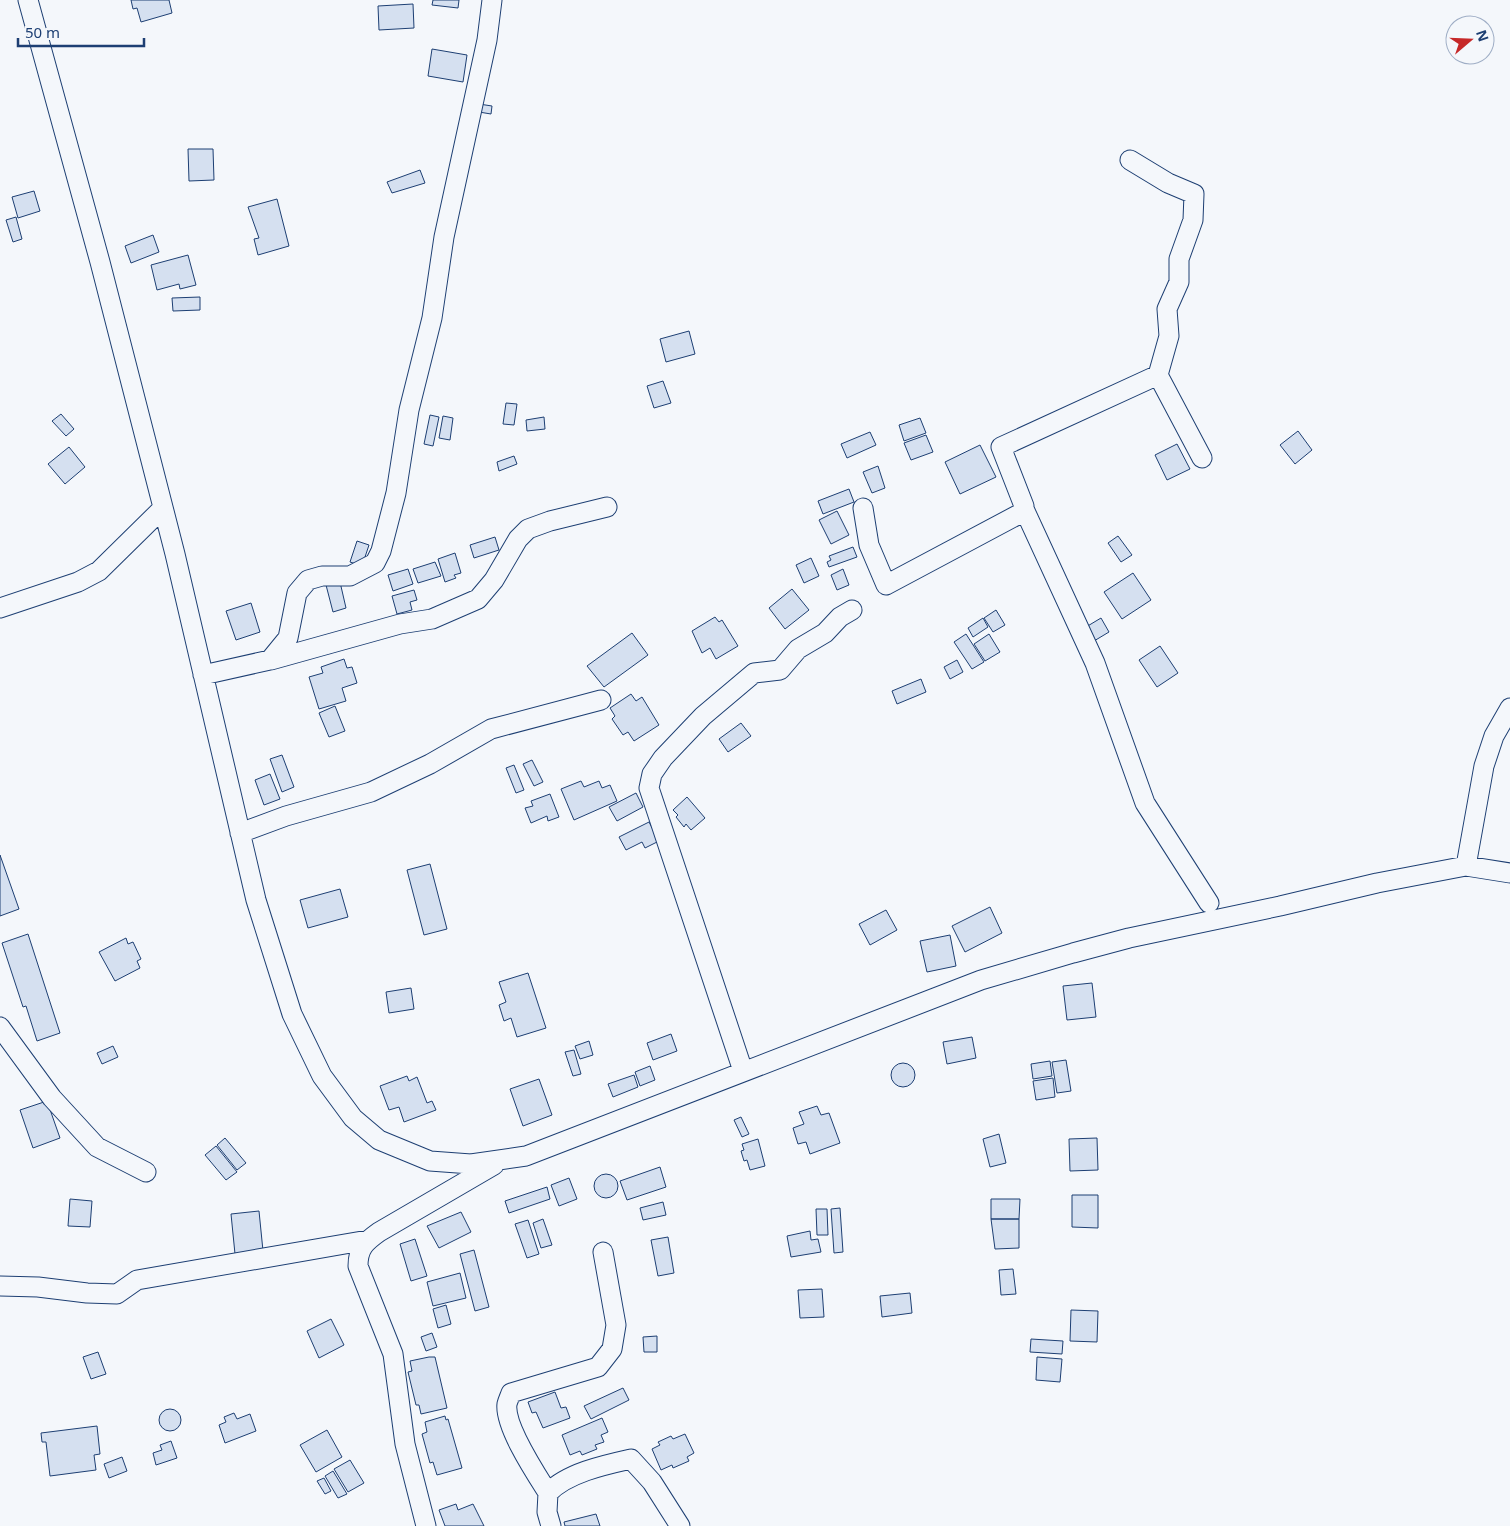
<svg xmlns="http://www.w3.org/2000/svg" width="1510" height="1526" font-family="'Noto Sans',sans-serif">
  <style>
    .building { fill: #d5e0f0; stroke: #1d3f73 }
    .lines { fill: none; stroke-linecap: round; stroke-linejoin: round }
    .minor-casing { stroke: #1d3f73; stroke-width: 21 }
    .minor { stroke: #f4f7fb; stroke-width: 19 }
  </style>
  <rect width="100%" height="100%" fill="#f4f7fb"/>
  <!-- building -->
  <path class="building" d="M131,0H169L172,13L141,22L137,8L133,9Z
    M433,0H459L458,8L432,5Z
    M413,4L414,28L379,30L378,6Z
    M432,49L467,55L463,82L428,76Z
    M479,104L492,106L491,114L479,112Z
    M188,149H213L214,180L189,181Z
    M420,170L425,183L392,193L387,182Z
    M34,191L40,211L18,218L12,197Z
    M277,199L289,246L258,255L254,239L259,238L248,207Z
    M16,217L22,239L13,242L6,220Z
    M153,235L159,252L131,263L125,246Z
    M188,255L196,285L180,289L179,284L157,290L151,265Z
    M200,297V310L173,311L172,298Z
    M689,331L695,354L666,362L660,339Z
    M663,381L671,403L654,408L647,386Z
    M506,403L517,404L514,425L503,424Z
    M61,414L74,429L66,436L52,421Z
    M430,415L439,417L433,446L424,444Z
    M443,416L453,418L450,440L439,438Z
    M544,417L545,429L527,431L526,420Z
    M920,418L926,433L904,441L899,425Z
    M1298,431L1312,450L1295,464L1280,445Z
    M870,432L876,445L847,458L841,444Z
    M926,435L933,452L911,460L904,443Z
    M1177,444L1190,469L1167,480L1155,455Z
    M980,445L996,477L960,494L945,462Z
    M69,447L85,467L65,484L48,464Z
    M514,456L517,464L499,471L497,462Z
    M878,466L885,488L872,493L863,472Z
    M849,489L854,502L823,514L818,501Z
    M837,511L849,535L831,544L819,520Z
    M1118,536L1132,555L1121,562L1108,543Z
    M495,537L499,550L474,558L470,545Z
    M357,541L369,545L362,566L350,562Z
    M853,547L857,557L829,567L827,562L831,560L829,556Z
    M455,553L461,573L454,575L456,578L445,582L438,559Z
    M811,558L819,576L804,583L796,565Z
    M435,562L441,576L418,583L413,569Z
    M408,569L413,584L393,591L388,575Z
    M843,569L849,585L837,590L831,575Z
    M1133,573L1151,600L1122,619L1104,592Z
    M340,582L346,608L333,612L326,585Z
    M792,589L809,610L785,629L769,608Z
    M414,590L417,600L410,602L412,610L397,614L392,596Z
    M251,603L260,632L236,640L226,611Z
    M996,610L1005,625L993,632L984,618Z
    M715,617L719,622L722,620L738,646L716,659L710,648L702,653L692,631Z
    M983,618L988,627L973,637L968,628Z
    M1101,618L1109,632L1094,641L1086,627Z
    M632,633L648,655L604,687L587,666Z
    M966,634L984,662L972,669L954,642Z
    M989,634L1000,652L985,661L974,644Z
    M1160,646L1178,673L1157,687L1139,660Z
    M344,659L347,668L352,667L357,683L342,688L346,701L319,709L309,677L323,673L321,667Z
    M957,660L963,672L950,679L944,667Z
    M921,679L926,692L897,704L892,691Z
    M631,694L636,701L642,697L659,725L634,741L628,732L623,735L612,719L615,716L610,708Z
    M335,706L345,731L329,737L319,713Z
    M741,723L751,736L728,752L719,739Z
    M282,755L294,787L282,792L270,759Z
    M532,760L543,782L534,786L523,764Z
    M514,765L524,790L516,793L506,768Z
    M270,774L280,799L264,805L255,780Z
    M581,781L584,787L599,781L602,788L610,785L617,801L574,820L561,789Z
    M636,793L643,807L617,821L609,807Z
    M550,794L559,817L548,821L547,816L531,823L525,808L533,806L531,801Z
    M687,797L705,818L691,830L686,824L684,827L676,817L678,815L673,810Z
    M649,822L659,841L645,848L642,842L626,850L619,837Z
    M0,855L19,909L0,916Z
    M430,864L447,929L424,935L407,870Z
    M340,889L348,917L308,928L300,900Z
    M990,907L1002,933L965,952L952,926Z
    M886,910L897,930L870,945L859,924Z
    M28,934L60,1033L37,1041L26,1006L23,1007L2,943Z
    M950,935L956,966L927,972L920,941Z
    M126,938L128,944L133,942L141,959L137,961L140,968L115,981L99,952Z
    M528,973L546,1028L517,1037L511,1018L504,1021L499,1005L506,1002L499,982Z
    M1092,983L1096,1017L1067,1020L1063,986Z
    M411,988L414,1009L389,1013L386,992Z
    M671,1034L677,1051L653,1060L647,1043Z
    M972,1037L976,1058L947,1064L943,1042Z
    M589,1041L593,1055L580,1059L575,1046Z
    M113,1046L118,1057L102,1064L97,1053Z
    M574,1050L581,1074L573,1076L565,1052Z
    M1066,1060L1071,1091L1057,1093L1052,1062Z
    M1050,1061L1052,1076L1033,1079L1031,1064Z
    M891 1075a12 12 0 1 1 24 0a12 12 0 1 1-24 0Z
    M650,1066L655,1080L640,1086L635,1072Z
    M634,1075L638,1087L613,1097L608,1084Z
    M407,1076L409,1081L417,1077L427,1103L432,1101L436,1110L404,1122L399,1107L389,1110L380,1086Z
    M1053,1078L1055,1097L1036,1100L1033,1081Z
    M539,1079L552,1115L523,1126L510,1089Z
    M47,1101L60,1138L33,1148L20,1110Z
    M817,1106L821,1115L829,1113L840,1143L810,1154L806,1142L798,1144L793,1128L804,1124L799,1112Z
    M741,1117L749,1134L742,1137L734,1120Z
    M999,1134L1006,1163L990,1167L983,1139Z
    M225,1138L246,1163L237,1170L217,1145Z
    M1097,1138L1098,1170L1070,1171L1069,1139Z
    M758,1139L765,1166L750,1170L747,1160L744,1161L741,1151L744,1150L742,1144Z
    M216,1146L237,1172L226,1180L205,1155Z
    M660,1167L666,1187L627,1200L620,1181Z
    M594 1186a12 12 0 1 1 24 0a12 12 0 1 1-24 0Z
    M569,1178L577,1199L559,1206L551,1185Z
    M547,1187L550,1199L509,1213L505,1201Z
    M1072,1195H1098V1228L1072,1227Z
    M70,1199L92,1201L90,1227L68,1226Z
    M991,1199H1020L1019,1219H991Z
    M663,1202L666,1215L643,1220L640,1208Z
    M840,1208L843,1252L834,1253L831,1209Z
    M816,1209H827L828,1235H817Z
    M259,1211L263,1251L235,1254L231,1214Z
    M461,1212L471,1232L439,1248L427,1226Z
    M543,1219L552,1245L541,1248L533,1223Z
    M991,1219H1019V1248L995,1249Z
    M528,1220L539,1254L527,1258L515,1224Z
    M810,1231L811,1240L818,1239L821,1252L791,1257L787,1236Z
    M668,1237L674,1273L658,1276L651,1240Z
    M415,1239L427,1276L411,1281L400,1244Z
    M474,1250L489,1307L475,1311L460,1254Z
    M1013,1269L1016,1294L1001,1295L999,1270Z
    M460,1273L466,1298L433,1306L427,1282Z
    M822,1289L824,1317L800,1318L798,1290Z
    M910,1293L912,1313L882,1317L880,1296Z
    M446,1305L451,1324L438,1328L433,1309Z
    M1071,1310L1098,1311L1097,1342L1070,1341Z
    M331,1319L344,1345L319,1358L307,1331Z
    M432,1333L437,1347L426,1351L421,1337Z
    M657,1336V1352H644L643,1337Z
    M1031,1339L1063,1341L1062,1354L1030,1352Z
    M98,1352L106,1374L91,1379L83,1357Z
    M429,1357H435L447,1408L421,1414L419,1405H416L408,1372L412,1371L410,1361Z
    M1037,1357L1062,1359L1060,1382L1036,1380Z
    M623,1388L629,1400L591,1419L584,1406Z
    M555,1392L561,1408L566,1407L570,1418L543,1428L536,1412L532,1413L528,1402Z
    M159 1420a11 11 0 1 1 22 0a11 11 0 1 1-22 0Z
    M234,1413L237,1419L250,1414L256,1431L225,1443L219,1425L226,1422L224,1417Z
    M445,1416L446,1420L448,1419L462,1468L437,1475L433,1462L430,1463L422,1434L427,1432L425,1422Z
    M602,1418L608,1432L601,1435L604,1442L595,1445L597,1449L582,1455L580,1451L570,1455L562,1435Z
    M97,1426L100,1454L94,1455L96,1470L50,1476L46,1442H42L41,1433Z
    M327,1430L342,1457L316,1472L300,1445Z
    M685,1434L694,1453L687,1457L689,1461L673,1468L672,1465L661,1470L652,1449L660,1445L658,1442L671,1436L673,1439Z
    M171,1441L177,1458L156,1465L153,1453L162,1450L160,1445Z
    M122,1457L127,1471L109,1478L104,1464Z
    M350,1460L364,1483L348,1492L334,1469Z
    M333,1471L347,1494L338,1498L325,1476Z
    M324,1478L331,1491L325,1494L317,1481Z
    M456,1504L458,1510L473,1504L484,1526H445L439,1510Z
    M596,1514L600,1526H565L564,1522Z"/>
  <g class="lines">
    <defs>
      <path id="minor" d="M28,0L100,262L175,554L256,900L292,1014L322,1076L353,1118L379,1140L430,1161L471,1164L526,1156L981,980L1073,953L1129,938L1280,906L1377,883L1466,866L1510,873
        M1024,506L1001,447L1158,375L1202,458L1158,375L1169,336L1167,309L1179,282V259L1193,220L1194,194L1168,183L1130,160
        M863,508L869,545L886,585L1025,511L1095,663L1145,803L1209,903
        M0,608L78,582L99,571L163,508
        M271,660L400,624L432,619L478,599L494,580L518,539L528,529L550,521L607,507
        M203,675L270,660L288,638L297,593L308,580L322,576H350L375,563L381,551L396,493L409,410L432,318L444,237L487,40L492,0
        M240,833L286,816L371,792L430,764L491,729L601,700
        M1466,866L1484,766L1494,736L1510,708
        M0,1027L52,1098L97,1147L146,1172
        M743,1071L649,788L652,774L663,758L703,716L754,673L780,670L798,649L825,633L840,617L852,610
        M0,1286L38,1287L87,1293L117,1294L137,1280L368,1240
        M548,1493C536,1474 504,1426 507,1404C508,1400 510,1396 511,1393L598,1367L612,1349L616,1325L603,1252
        M426,1526L405,1444L393,1354L358,1266C358,1248 365,1242 379,1232L494,1165
        M551,1526L547,1512L548,1493C567,1473 604,1465 631,1459L652,1482L680,1526"/>
    </defs>
    <!-- minor casing -->
    <use href="#minor" class="minor-casing"/>
    <!-- minor -->
    <use href="#minor" class="minor"/>
  </g>
  <!-- north arrow -->
  <g transform="translate(1470 40) rotate(71)"><circle r="24" fill="#f4f7fb" stroke="#9eadc5"/>
  <path d="M0-4L9 19L0 12L-9 19Z" fill="#c62828"/>
  <text y="-8" font-size="14" font-weight="bold" text-anchor="middle" fill="#1d3f73">N</text>
  </g>
  <!-- scale -->
  <path d="M18 38v8h126v-8" fill="none" stroke="#1d3f73" stroke-width="2.5"/>
  <text x="25" y="38" font-size="15" fill="#1d3f73" stroke="#f4f7fb" stroke-width="4" paint-order="stroke">50 m</text>
</svg>
